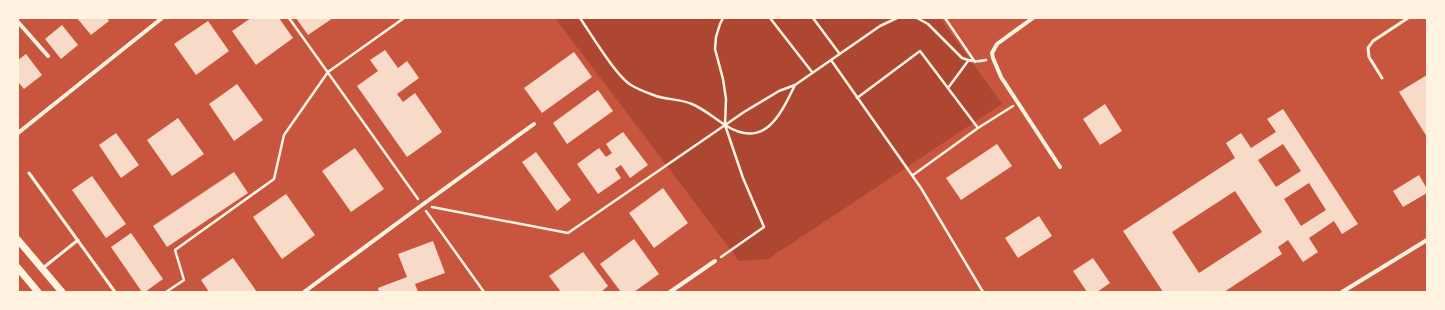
<svg xmlns="http://www.w3.org/2000/svg" width="1445" height="310" font-family="Commissioner,sans-serif">
  <style>
    .green { fill: #ae4732 }
    .building { fill: #f7dbc8; fill-rule: evenodd }
    .lines { fill: none; stroke-linecap: round; stroke-linejoin: round }
    .path { stroke: #fff3e0; stroke-width: 2.5 }
    .service { stroke: #fff3e0; stroke-width: 3 }
    .minor { stroke: #fff3e0; stroke-width: 4 }
    .tertiary { stroke: #fff3e0; stroke-width: 7 }
  </style>
  <rect width="100%" height="100%" fill="#c8553d"/>
  <!-- green -->
  <path class="green" d="M555,18H940L1002,104L768,259L739,261Z"/>
  <!-- building -->
  <path class="building" d="M77,18H107L109,21L91,35Z
    M251,18H279L293,38L256,65L232,31Z
    M296,18H333L308,35Z
    M208,21L229,51L196,75L174,44Z
    M62,25L78,45L61,59L45,39Z
    M385,50L398,68L407,61L419,78L397,94L403,102L415,93L442,132L407,157L357,86L378,71L370,60Z
    M574,52L592,77L542,113L524,88Z
    M26,54L42,75L24,89L18,82V60Z
    M1427,75V137L1399,92Z
    M237,84L263,120L234,141L209,104Z
    M598,90L613,111L567,144L553,123Z
    M1105,104L1122,131L1100,145L1083,119Z
    M1283,109L1358,224L1342,234L1334,221L1309,238L1318,252L1303,262L1288,240L1278,247L1282,254L1224,292H1163L1123,231L1235,158L1226,143L1241,133L1251,148L1276,132L1267,119ZM1283,144L1301,171L1276,187L1258,160ZM1309,183L1326,210L1301,226L1284,199ZM1235,191L1262,232L1199,273L1172,232Z
    M178,118L204,154L172,176L147,140Z
    M623,132L648,165L630,178L621,165L615,169L621,178L598,194L577,164L599,148L606,157L612,153L606,144Z
    M116,133L139,165L121,178L99,145Z
    M997,144L1012,166L961,200L946,178Z
    M355,148L384,189L351,212L322,171Z
    M536,152L571,200L557,211L522,162Z
    M234,172L248,193L167,247L153,226Z
    M1419,175L1427,189V193L1403,207L1393,191Z
    M92,176L126,224L106,238L72,190Z
    M663,188L688,223L654,248L629,213Z
    M286,194L315,235L282,259L253,217Z
    M1039,216L1052,236L1018,258L1005,238Z
    M131,233L163,279L145,292H142L111,247Z
    M634,239L659,274L634,292H621L600,264Z
    M433,241L445,273L415,284L418,292H379L378,288L407,277L398,254Z
    M583,252L608,286L601,292H561L549,276Z
    M233,258L257,292H209L201,280Z
    M1093,258L1110,283L1097,292H1087L1073,271Z"/>
  <g class="lines">
    <!-- path -->
    <path class="path" d="M289,18L418,199
      M580,18C591,34 616,76 631,85C639,90 648,93 656,96C668,100 681,99 692,104C704,109 714,118 725,125C764,150 780,116 795,85
      M770,18L812,72
      M813,18L839,53
      M917,18L928,24L962,58C971,62 978,62 986,60
      M945,18L975,62
      M831,60L921,188L983,292
      M948,88L968,61
      M857,98L920,51L978,128
      M913,175L978,128L1013,106
      M432,207L568,233L744,112L779,91L795,85L880,26L897,18
      M426,211L484,292
      M721,257L764,227L743,178L725,125L726,99L723,79L715,49L716,37L720,24L723,18
      M166,292L184,280L175,250L274,179L284,135L328,72L404,18"/>
    <!-- service -->
    <path class="service" d="M1382,78L1369,57L1368,48L1373,41L1408,18
      M29,173L115,292
      M43,268L78,240"/>
    <!-- minor -->
    <path class="minor" d="M1033,18L997,44L992,53L993,58L1001,77L1060,167
      M18,22L48,56
      M18,133L162,18
      M304,292L422,205L534,124
      M670,292L715,261
      M1342,292L1427,240"/>
    <!-- tertiary -->
    <path class="tertiary" d="M18,240L62,292
      M18,268L38,292"/>
  </g>
  <!-- border -->
  <rect width="1445" height="310" fill="none" stroke="#fff3e0" stroke-width="38"/>
</svg>
